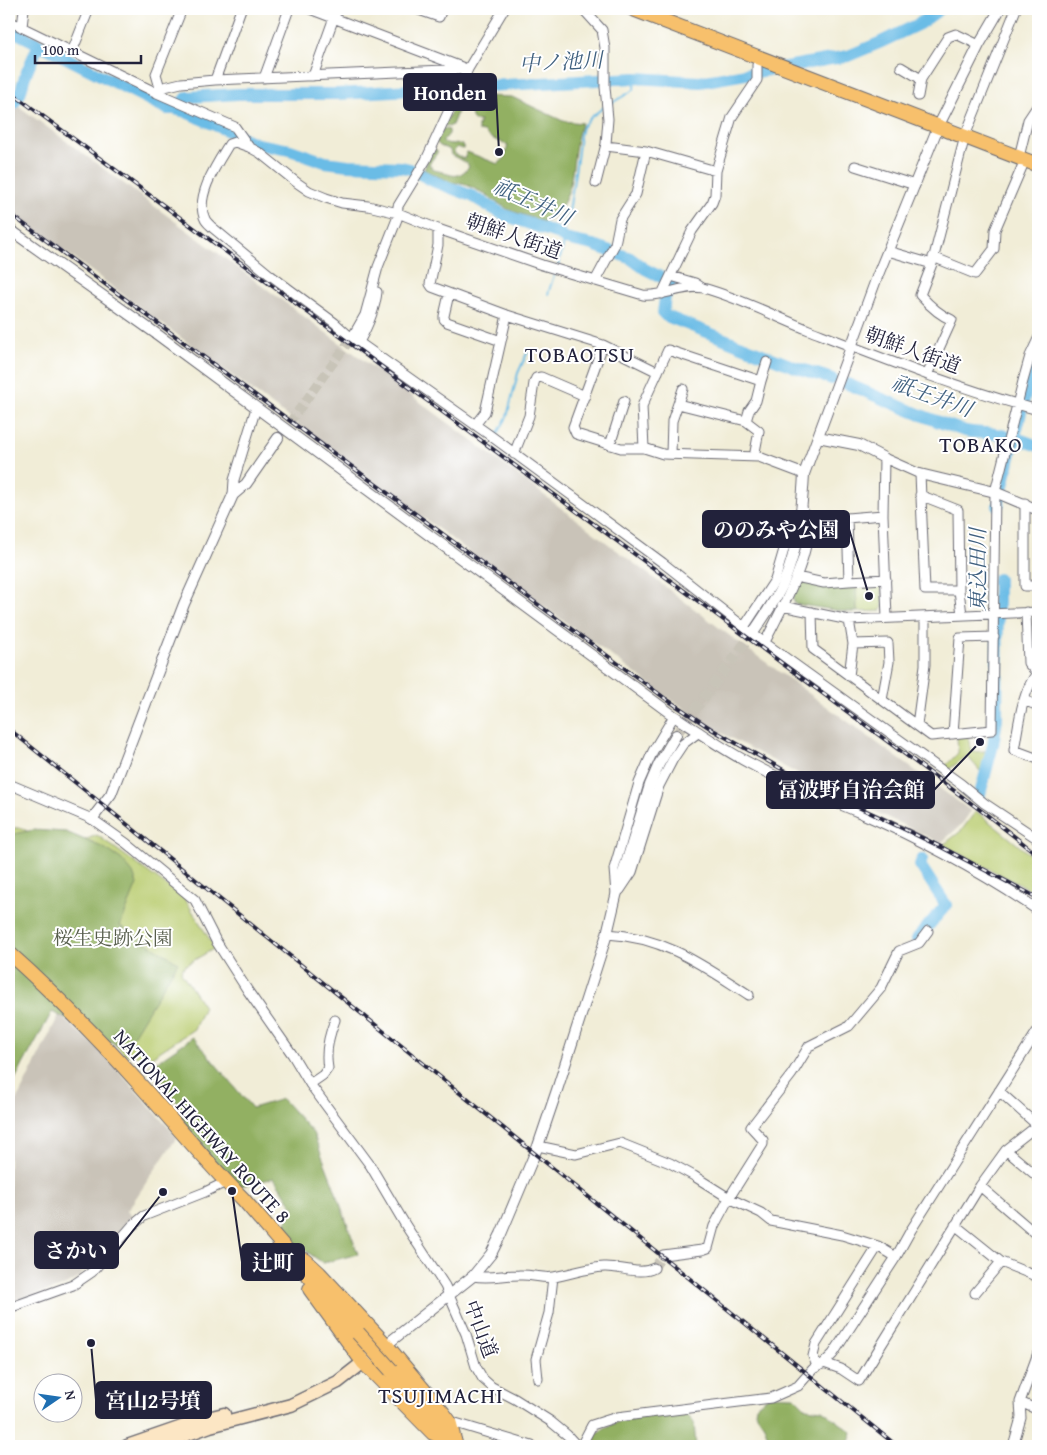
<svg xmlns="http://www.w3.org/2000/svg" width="1047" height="1455" font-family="'Gentium Book Plus','Noto Serif JP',serif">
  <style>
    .industrial { fill: #c9c3b8 }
    .green { fill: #b9cc6f; stroke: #6e7755 }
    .forest { fill: #92b062; stroke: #5a694e }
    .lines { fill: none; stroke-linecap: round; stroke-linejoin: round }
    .stream { stroke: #6bbce6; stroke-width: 2 }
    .river { stroke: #6bbce6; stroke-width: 12 }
    .minor-tunnel { stroke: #c8c4b8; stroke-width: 9; stroke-dasharray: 9 4.5; stroke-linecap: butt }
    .tertiary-tunnel { stroke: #c8c4b8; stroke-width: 10; stroke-dasharray: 10 5; stroke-linecap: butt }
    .minor-casing { stroke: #6a6972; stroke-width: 11 }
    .tertiary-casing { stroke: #6a6972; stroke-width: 12 }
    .secondary-casing { stroke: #6a6972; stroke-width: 15 }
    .primary-casing { stroke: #6a6972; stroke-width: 16 }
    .trunk-casing { stroke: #6a6972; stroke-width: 16 }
    .minor { stroke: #fff; stroke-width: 9 }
    .tertiary { stroke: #fff; stroke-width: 10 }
    .secondary { stroke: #fce6c4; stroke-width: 12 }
    .primary { stroke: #f7c06c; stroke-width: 14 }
    .trunk { stroke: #f7c06c; stroke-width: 14 }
    .rail-casing { stroke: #22223b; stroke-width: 4 }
    .rail { stroke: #fff; stroke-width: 2; stroke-dasharray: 5.5; stroke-linecap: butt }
    .trunk-bridge-casing { stroke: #6a6972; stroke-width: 16; stroke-linecap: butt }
    .trunk-bridge { stroke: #f7c06c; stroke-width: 14 }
    .labels { text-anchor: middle; stroke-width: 4; stroke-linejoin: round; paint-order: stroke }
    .street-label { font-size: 20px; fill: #22223b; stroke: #fff }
    .park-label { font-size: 20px; fill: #575e4d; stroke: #fff }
    .water-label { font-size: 21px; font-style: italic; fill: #3f607f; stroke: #fff }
    .quarter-label { font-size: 22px; letter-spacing: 1px; fill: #22223b; stroke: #fff }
    .leader { fill: none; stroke: #22223b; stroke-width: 2 }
    .callout-dot { fill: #22223b; stroke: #fff; stroke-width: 2 }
    .callout { fill: #22223b; stroke: #22223b; stroke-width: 2 }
    .callout-label { font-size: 21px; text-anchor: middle; font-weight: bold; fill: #fff }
  </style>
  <rect width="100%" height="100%" fill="#fff"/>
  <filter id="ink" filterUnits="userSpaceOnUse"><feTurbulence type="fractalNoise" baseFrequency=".02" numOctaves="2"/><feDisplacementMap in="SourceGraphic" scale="10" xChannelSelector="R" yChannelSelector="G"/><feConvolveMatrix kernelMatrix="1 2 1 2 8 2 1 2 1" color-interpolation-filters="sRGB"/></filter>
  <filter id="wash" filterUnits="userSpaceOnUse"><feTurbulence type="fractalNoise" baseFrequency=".0096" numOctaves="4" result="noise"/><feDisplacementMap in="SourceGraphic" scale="20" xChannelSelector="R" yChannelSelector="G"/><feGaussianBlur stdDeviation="1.12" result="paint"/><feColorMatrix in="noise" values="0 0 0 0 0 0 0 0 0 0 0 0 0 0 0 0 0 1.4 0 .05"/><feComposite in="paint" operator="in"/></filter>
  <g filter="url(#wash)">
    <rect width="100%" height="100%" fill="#f1edd7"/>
    <!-- industrial -->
    <path class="industrial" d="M9,99L454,427L742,645L971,811L962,824L941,843L809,780L716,730L666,696L452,539L9,210Z
      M59,1015L98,1048L177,1137L127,1211L135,1221L88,1268L74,1281L59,1288L9,1302V1112H11Z"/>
    <!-- green -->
    <path class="green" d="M856,582H878L881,585L883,607L880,611L857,612Z
      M968,736L971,752L986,751L981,772L967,756L948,770L945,766L958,753L957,737Z
      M976,811L1038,861V894L943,845L961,831Z
      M9,828H22L40,839L72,845L97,835L185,899L215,948L184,966L181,972L204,1007L194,1029L150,1058L124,1054L9,940Z"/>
    <!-- forest -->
    <path class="forest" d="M485,96L512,97L563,121L582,123C568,154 580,205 544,222L509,210L481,192L463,183H452L424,170L432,149L437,150V153L429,164L434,170C451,173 455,182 469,167L467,163L451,155L450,150L440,146L436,142L443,128L449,130V134L443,141L444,143L463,145L464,148L463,149L457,147L454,151L455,154L464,159L467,152L498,164L504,159L508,145L491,138L484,132L478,131V126L480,121H474L470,113L475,106L474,103L470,99L463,98L452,125L449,127L444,125L458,98Z
      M804,580L856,582L857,612H847L795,604L793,598L799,582Z
      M33,830L66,832L104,848L121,859L133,873L137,884L120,926L178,962L125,1049L52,1012L9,1090V835Z
      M193,1037L252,1108L282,1099L313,1133L333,1184L358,1254L323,1263L280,1233L294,1208L274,1178L232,1188L182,1119L179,1105L149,1067Z
      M769,1395L794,1396L806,1408L822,1410L852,1432L848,1446H771L764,1425L755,1412L756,1406Z
      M672,1412L687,1414L694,1423L696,1446H594V1436C614,1417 646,1417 672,1412Z"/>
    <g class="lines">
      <!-- stream -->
      <path class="stream" d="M610,104L634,90L635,78
        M560,232L564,228L565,221
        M559,234L561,227L569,212L577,159L580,135L582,127L591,117L604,107
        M558,266L565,239
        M548,294L555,272
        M497,435L507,417L518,373L529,349"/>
      <!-- river -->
      <path class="river" d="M9,29L167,109H174L186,112L257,144L290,150L325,162L348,165L401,167L410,169L435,182L472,196L504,215L559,234L565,239L593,245L630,258L645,269L671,282L665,298L663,313L666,316L795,367L832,379
        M14,103L20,94L25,76L39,44
        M174,109L188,97L238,94H337L635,78L700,82L848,56L879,43L919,24L940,9
        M845,383C884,399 922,417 962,430C977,435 993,431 1008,437
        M1022,440L1038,446
        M998,506L1032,367L1038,348
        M980,794L993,745L997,719L998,579
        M917,939L946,905L920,865L922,859"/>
    </g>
  </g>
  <g filter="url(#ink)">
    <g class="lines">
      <!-- minor-tunnel -->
      <path class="minor-tunnel" d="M281,434L353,336
        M654,1268L663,1255"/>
      <!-- tertiary-tunnel -->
      <path class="tertiary-tunnel" d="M676,735L755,630"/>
      <defs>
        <path id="minor" d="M310,9L464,68
          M416,9L439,17L442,9
          M583,9L602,30L605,48V87L608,119L606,144L596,183
          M9,21L157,93L235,127L249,147L260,153L296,182L309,191L326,198L342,203L368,206L398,213L438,229L542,265L643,295C664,297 685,284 703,288C740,298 774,316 809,330C884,359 960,389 1038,410
          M22,27L24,9
          M72,52L89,9
          M901,67L921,79
          M313,76L337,9
          M264,78L289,9
          M215,80L241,9
          M160,88L181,83L215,80L468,69
          M158,92L160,88L156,74L182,9
          M918,96L921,79L948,37L956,34L979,45
          M249,147L235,142L229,144C218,162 194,197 205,219C206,222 210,225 213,228L270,275L335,323L347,334L491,436L663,563L758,638L961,784L984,803L1038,839
          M646,151L716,171
          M1019,157L1028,120L1038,105
          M855,166L915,185
          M438,229V245L430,284L432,287L507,315L603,345L658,372
          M888,251L932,264
          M933,257L975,274L994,249L995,230L1025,160
          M671,276L695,283L701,287
          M595,281L615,244L620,219L636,194L646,151L606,146
          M449,294L444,316V319L447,322L501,341
          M662,294L692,231L712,203L715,195L716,171L732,117L757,80V65L761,59
          M353,336L365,315L378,267L397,219L398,206L426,160L468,69L504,9
          M359,342C368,326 375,310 377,292
          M603,345L573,427L576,434L621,448H644
          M927,375L952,320C939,315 929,305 920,295L932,264L965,136L1016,9
          M761,381L767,362
          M678,404L746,421L759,431L754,457
          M746,421L749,411L756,401L761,381L668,350L642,406L644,448L663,454L759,457L804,474
          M475,425L485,412L507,315
          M610,445L624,401
          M514,454L529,416L534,383L536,378L541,377L585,396
          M671,454L672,421L683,389
          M233,495L234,480L256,408
          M920,495L958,510L959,590L962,615
          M1025,503V586H1038
          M883,515L847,518L849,581L886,579
          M796,577L824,583L849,581
          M782,606L849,620L1038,612
          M812,612L813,649L931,736L992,730L995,492L1023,381L1030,356L1038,339
          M1026,612L1028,663L1037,673
          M887,618L883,515L884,458L920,474L925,590H959
          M849,620L853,644L849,676
          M744,627L775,580L792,522L802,509
          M765,642C779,614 813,553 807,523C806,518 804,513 802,508
          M853,644L888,643L889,662L882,700
          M1038,673H1037C1021,694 1019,724 1014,750L1038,759
          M1024,700L1038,706
          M917,725L925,665V617
          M953,734L960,638L994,637
          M9,784L92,819L126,843L195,900L216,941L248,991L292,1054L310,1084L370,1165L406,1226L445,1286L466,1334L476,1367L483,1379L492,1387L515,1399L550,1421L567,1435L577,1446
          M620,890L632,872L659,786L673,759L683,744L699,732
          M616,894L614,869L639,783L653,751L674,716
          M607,934C665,937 702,965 749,995
          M310,1084L323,1075L328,1068C325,1052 329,1035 335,1020
          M999,1091L1038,1126
          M538,1146L576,1154L620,1143L670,1163L694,1176L729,1198L761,1213L771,1221L842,1235L878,1246L896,1257
          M1006,1150L1038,1177
          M980,1186L1038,1236
          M955,1225L1001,1262L1038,1277
          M663,1255L702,1250L708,1248L714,1226L729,1198L763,1144V1140L751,1127L792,1074L809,1046L849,1026L881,988L899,951L919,943L928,931
          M473,1276C489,1279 503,1275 519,1275C531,1274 543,1279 554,1277C571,1274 587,1268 604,1267C619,1266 640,1276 654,1268
          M1035,1276L1038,1265
          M975,1293L1001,1262
          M9,1308L73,1285L92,1272L132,1226L144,1216L205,1192L226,1182
          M824,1363L841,1369L859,1381L980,1186L1006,1150L1038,1125
          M817,1366L813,1356L816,1344L878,1246
          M538,1379L536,1359L549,1313L553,1277
          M1020,1402L1038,1410
          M449,1421L532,1446
          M581,1446L592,1425L617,1417L771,1398L798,1386L813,1369L824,1363L833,1354L896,1257L911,1230L1038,1030
          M1013,1446L1021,1418L1020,1402L1038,1353"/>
        <path id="tertiary" d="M9,229L158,335L674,716C700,733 727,752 755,766C788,784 824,797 859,812C921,839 982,872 1038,910
          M818,437L859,445L884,458
          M920,474L995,492L1038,510
          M755,630C765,615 775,601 783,584C798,550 802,511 804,474L877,277L938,127L979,45L1000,9
          M92,819L111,794L184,604L233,495L246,484L278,438
          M386,1345L473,1276L491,1254L501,1234L538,1146L557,1090L607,934L616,896L650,785L659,764L676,735"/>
        <path id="secondary" d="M127,1446L208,1418L224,1414
          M155,1446L210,1426L291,1405L338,1382L384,1346"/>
        <path id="primary" d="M633,9L1038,165"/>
        <path id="trunk" d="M9,953C56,995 101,1041 143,1088C176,1125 208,1164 243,1199L358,1333
          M305,1260L319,1273L386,1345L443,1413L449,1421L455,1443
          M310,1289L363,1362L433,1433L455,1443
          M391,1370L453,1440"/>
      </defs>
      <!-- minor casing -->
      <use href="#minor" class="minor-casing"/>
      <!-- tertiary casing -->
      <use href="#tertiary" class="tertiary-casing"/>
      <!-- secondary casing -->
      <use href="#secondary" class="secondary-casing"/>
      <!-- primary casing -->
      <use href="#primary" class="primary-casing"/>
      <!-- trunk casing -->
      <use href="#trunk" class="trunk-casing"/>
      <!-- minor -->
      <use href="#minor" class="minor"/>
      <!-- tertiary -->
      <use href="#tertiary" class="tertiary"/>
      <!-- secondary -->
      <use href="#secondary" class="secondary"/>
      <!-- primary -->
      <use href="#primary" class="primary"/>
      <!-- trunk -->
      <use href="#trunk" class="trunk"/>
      <defs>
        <path id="rail" d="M9,91L987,815L1038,855
          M9,213L532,600L666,699L713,730L794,776L943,848L1038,898
          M9,729L897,1446"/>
      </defs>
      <!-- rail casing -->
      <use href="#rail" class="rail-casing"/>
      <!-- rail -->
      <use href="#rail" class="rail"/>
      <defs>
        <path id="trunk-bridge" d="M358,1333L391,1370"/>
      </defs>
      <!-- trunk-bridge casing -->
      <use href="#trunk-bridge" class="trunk-bridge-casing"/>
      <!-- trunk-bridge -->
      <use href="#trunk-bridge" class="trunk-bridge"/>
    </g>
  </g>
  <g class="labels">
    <!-- street labels -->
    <g class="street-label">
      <text transform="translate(514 236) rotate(19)" y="7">朝鮮人街道</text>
      <text transform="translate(913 350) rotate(20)" y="7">朝鮮人街道</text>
      <text transform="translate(202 1126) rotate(48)" y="7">NATIONAL HIGHWAY ROUTE 8</text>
      <text transform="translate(481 1329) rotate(69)" y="7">中山道</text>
    </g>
    <!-- park labels -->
    <g class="park-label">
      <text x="113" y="945">桜生史跡公園</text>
    </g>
    <!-- water labels -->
    <g class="water-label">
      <text transform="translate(561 62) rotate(-3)" y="7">中ノ池川</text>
      <text transform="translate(533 202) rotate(24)" y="7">祇王井川</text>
      <text transform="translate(932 396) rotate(20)" y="7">祇王井川</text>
      <text transform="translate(978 570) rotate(-90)" y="7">東込田川</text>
    </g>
    <!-- quarter labels -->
    <g class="quarter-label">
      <text x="580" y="362">TOBAOTSU</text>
      <text x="981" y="452">TOBAKO</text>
      <text x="441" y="1403">TSUJIMACHI</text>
    </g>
  </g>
  <!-- callouts -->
  <path class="leader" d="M499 152L496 92M869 596L849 529M980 742L934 790M163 1192L118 1250M232 1191L242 1262M91 1343L96 1400"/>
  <g class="callout-dot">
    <circle cx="499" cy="152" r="5"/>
    <circle cx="869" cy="596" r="5"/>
    <circle cx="980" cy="742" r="5"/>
    <circle cx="163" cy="1192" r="5"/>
    <circle cx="232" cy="1191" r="5"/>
    <circle cx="91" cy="1343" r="5"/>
  </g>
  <g class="callout">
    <rect x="404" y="74" width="92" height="36" rx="5"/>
    <rect x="703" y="511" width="146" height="36" rx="5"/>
    <rect x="767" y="772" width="167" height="36" rx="5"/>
    <rect x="35" y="1232" width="83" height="36" rx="5"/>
    <rect x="242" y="1244" width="62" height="36" rx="5"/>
    <rect x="96" y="1382" width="115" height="36" rx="5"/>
  </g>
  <g class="callout-label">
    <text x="450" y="100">Honden</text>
    <text x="776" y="537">ののみや公園</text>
    <text x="851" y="797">冨波野自治会館</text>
    <text x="76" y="1258">さかい</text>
    <text x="273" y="1270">辻町</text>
    <text x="153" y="1408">宮山2号墳</text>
  </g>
  <!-- margin -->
  <rect width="1047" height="1455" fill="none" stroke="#fff" stroke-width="30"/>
  <!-- north arrow -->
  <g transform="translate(58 1398) rotate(77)"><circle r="24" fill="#ffffff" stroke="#a7a7b1"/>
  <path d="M0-4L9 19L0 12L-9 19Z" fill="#1f6fb2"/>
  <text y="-8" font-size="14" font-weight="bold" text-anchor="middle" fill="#22223b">N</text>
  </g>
  <!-- scale -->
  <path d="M35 55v8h106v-8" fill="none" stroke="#22223b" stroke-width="2.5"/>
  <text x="42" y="55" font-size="15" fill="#22223b" stroke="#ffffff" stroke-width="4" paint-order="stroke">100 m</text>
</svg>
